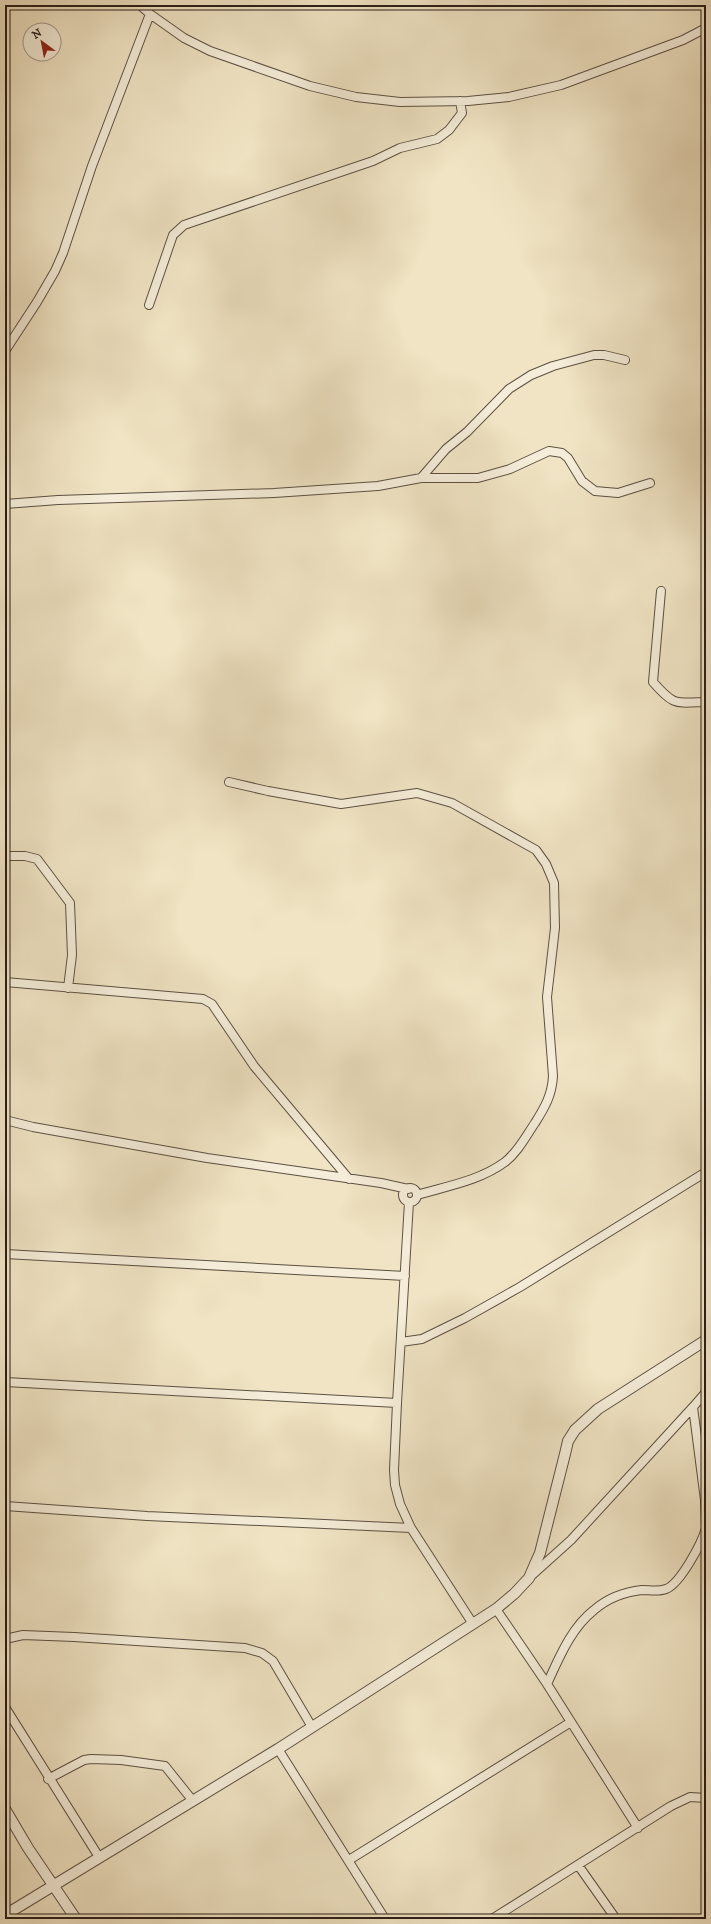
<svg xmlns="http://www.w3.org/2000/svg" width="711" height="1924" font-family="'IM FELL DW Pica',serif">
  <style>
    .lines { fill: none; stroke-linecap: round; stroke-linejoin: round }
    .minor-casing { stroke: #5c5043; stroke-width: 10 }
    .tertiary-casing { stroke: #5c5043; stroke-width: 12 }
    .minor { stroke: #f5edd9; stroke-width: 8 }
    .tertiary { stroke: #f5edd9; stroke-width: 10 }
  </style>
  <rect width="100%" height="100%" fill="#f0e4c4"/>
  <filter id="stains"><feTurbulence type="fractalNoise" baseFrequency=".005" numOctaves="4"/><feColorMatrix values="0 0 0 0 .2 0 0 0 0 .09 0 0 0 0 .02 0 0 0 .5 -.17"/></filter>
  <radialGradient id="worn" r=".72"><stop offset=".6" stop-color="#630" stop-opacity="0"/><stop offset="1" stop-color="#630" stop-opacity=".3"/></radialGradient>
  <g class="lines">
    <defs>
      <path id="minor" d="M140,5L150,14L184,38L210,51L310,86L356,97L400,102L468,101L509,97L561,85L683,40L706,28
        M5,105V140
        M149,305L173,235L184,225L373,161L400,148L437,139L449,130L462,113L460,101
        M5,351L37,302L55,271L63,253L92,166L150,14
        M421,478L446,449L467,432L509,389L531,375L553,366L594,355H604L625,360
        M5,504L58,500L274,493L378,486L421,478H478L510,469L549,451L562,453L568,458L582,481L595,491L618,493L650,483
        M661,591L653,682C674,706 675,703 706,702
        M229,782L268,791L341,804L417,793L452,803L536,850L546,864L554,883L555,928L547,997L553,1076C552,1095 545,1107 535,1123C526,1136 518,1152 505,1162C479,1181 447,1186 417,1195
        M5,856H25L37,859L70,903L72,955L68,988
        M5,982L203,999L212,1004L254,1066L349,1179
        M5,1120L33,1127L207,1158L381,1183L408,1189
        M403 1195a7 7 0 1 1 14 0a7 7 0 1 1-14 0Z
        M409,1202L397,1403L394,1470L395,1485L400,1504L411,1528L473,1624
        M5,1254L405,1276
        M401,1342L422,1339L465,1318L520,1287L706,1172
        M5,1382L397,1403
        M706,1392L693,1407L705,1500L706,1528
        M5,1506L147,1516L411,1528
        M531,1576L571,1540L693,1407
        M496,1609L547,1684L638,1828
        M5,1639L23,1635L74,1637L245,1648L262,1653L273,1661L312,1727
        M547,1684C559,1658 571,1628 594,1610C608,1598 623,1592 642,1590C650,1590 658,1592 666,1589C680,1584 702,1543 706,1528
        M5,1707L99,1857
        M278,1749L385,1919
        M48,1779L84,1760L91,1759L121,1760L165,1766L193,1801
        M349,1860L571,1722
        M578,1865L616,1919
        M492,1919L671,1806L690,1797L706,1798"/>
      <path id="tertiary" d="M5,1809L28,1848L76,1919
        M5,1915L278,1749L496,1609L514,1594L529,1578L535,1564L540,1553L565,1454L568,1441L575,1430L598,1409L706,1340"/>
    </defs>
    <!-- minor casing -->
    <use href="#minor" class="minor-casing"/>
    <!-- tertiary casing -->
    <use href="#tertiary" class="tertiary-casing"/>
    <!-- minor -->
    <use href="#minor" class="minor"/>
    <!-- tertiary -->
    <use href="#tertiary" class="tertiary"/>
  </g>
  <!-- margin -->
  <rect width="711" height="1924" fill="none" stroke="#f0e4c4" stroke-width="20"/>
  <rect x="6" y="6" width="699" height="1912" fill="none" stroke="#2a1e18" stroke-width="2"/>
  <rect x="10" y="10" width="691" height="1904" fill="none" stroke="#2a1e18"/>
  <!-- north arrow -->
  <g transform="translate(42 42) rotate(328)"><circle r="19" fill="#f5edd9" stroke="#a49a8c"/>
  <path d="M0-3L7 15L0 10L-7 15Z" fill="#8f2418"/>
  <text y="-6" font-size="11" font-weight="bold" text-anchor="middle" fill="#2a1e18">N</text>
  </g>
  <rect width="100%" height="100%" filter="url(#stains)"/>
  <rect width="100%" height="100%" fill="url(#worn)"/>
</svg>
